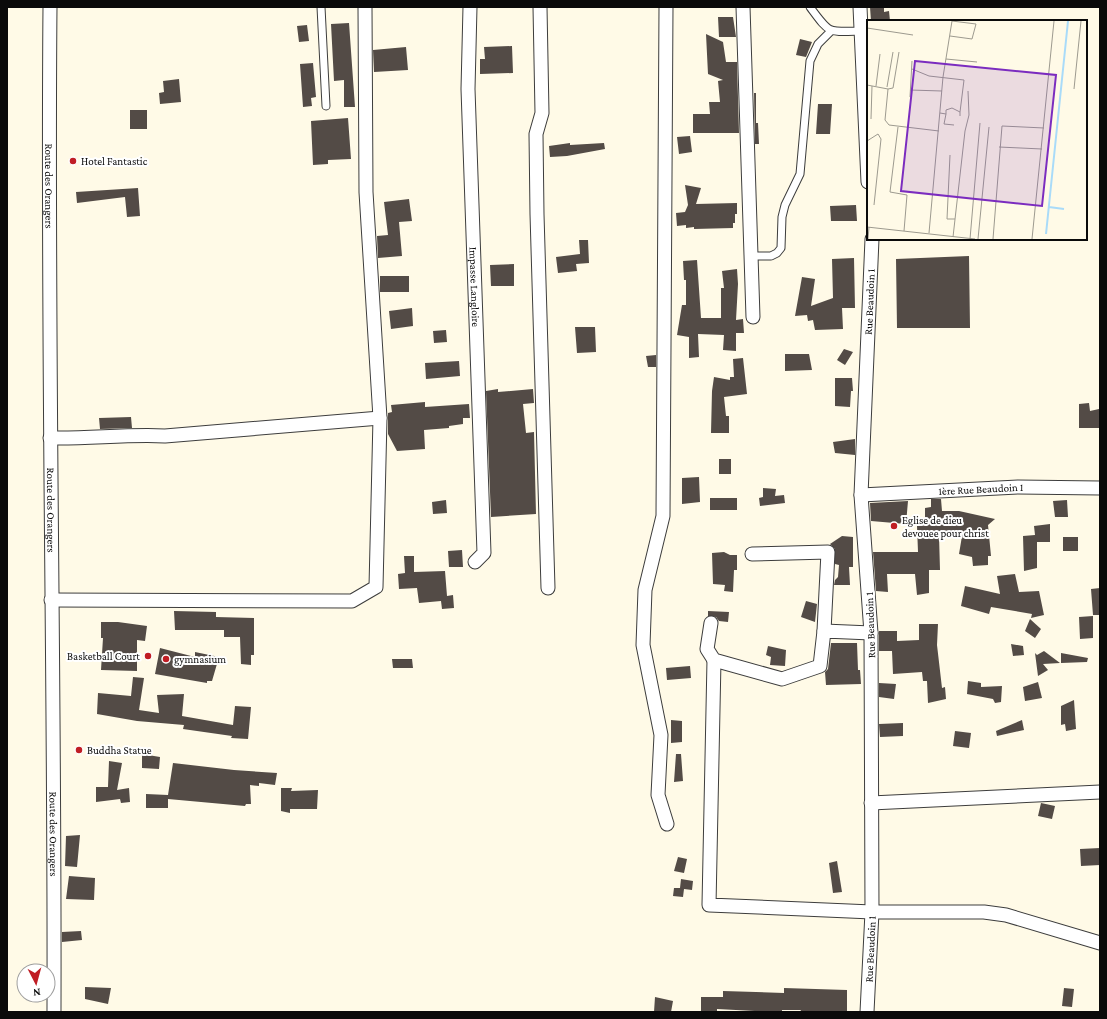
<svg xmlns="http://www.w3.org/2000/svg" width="1107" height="1019" font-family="'Crimson Pro',serif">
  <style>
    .building { fill: #534b46 }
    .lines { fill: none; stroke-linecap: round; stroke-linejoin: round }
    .service-casing { stroke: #3d3d3d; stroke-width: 9 }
    .minor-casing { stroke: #3d3d3d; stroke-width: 15 }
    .service { stroke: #fff; stroke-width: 7 }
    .minor { stroke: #fff; stroke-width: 13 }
    .poi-dot { fill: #c01d24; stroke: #fff; stroke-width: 1.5 }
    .labels { text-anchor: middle; stroke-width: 4; stroke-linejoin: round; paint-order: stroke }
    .poi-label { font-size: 11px; fill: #0a0a0a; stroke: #fff; text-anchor: start }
    .street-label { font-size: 11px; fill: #0a0a0a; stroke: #fff }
    .inset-river { fill: none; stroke: #a9dbf9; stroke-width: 2 }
    .inset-road { fill: none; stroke: #9d9a8f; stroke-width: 1 }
    .view { fill: #7b2cbf; fill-opacity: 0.15; stroke: #7b2cbf; stroke-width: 2 }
    .inset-edge { fill: none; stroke: #0a0a0a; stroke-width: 2 }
  </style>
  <rect width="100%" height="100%" fill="#fffae7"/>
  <!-- building -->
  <path class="building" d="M870,7H884V12L889,11L890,21H871Z
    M718,17H733L736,37H719Z
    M349,23L355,107H344V80L334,81L331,24Z
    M307,25L309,41L299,42L297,26Z
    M706,34L723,42L726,62H737L739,133H693V114H710L709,102H720L718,81L723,80L708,74Z
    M800,39L812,42L806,57L796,55Z
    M512,46L513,73L480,74V59H485L484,47Z
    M406,47L408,70L374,72L373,50Z
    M313,63L316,97L311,98L312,106L303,107L300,64Z
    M179,79L181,102L160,104L159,93L164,92L163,81Z
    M754,93H756V123H758L759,144H755Z
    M818,104H832L830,134H816Z
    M130,110H147V129H130Z
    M348,118L351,159L328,160V164L313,165L311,121Z
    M690,136L692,152L679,154L677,137Z
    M570,143V145L604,143L605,149L567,156L550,157L549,146Z
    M685,185L701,188L696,204L737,203V214H735V223H733V228L694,229V227L686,228V225L677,226L676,213L685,212L688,205Z
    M138,188L140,216L127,217L125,197L77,203L76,192Z
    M409,199L412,221L399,222L402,256L378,258L377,236L388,235L384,202Z
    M856,205L857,221H831L830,206Z
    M579,240H588L589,263L576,264L577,271L558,273L556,257L580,254Z
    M969,256L970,328H897L896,259Z
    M854,258L855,308H842L843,329L815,330L813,320L808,321L807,315L795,316L802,277L815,279L811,306L833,298L832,259Z
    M697,260L701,318H721V288H724L722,271L737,269L738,284L736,320L743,319L744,333H736V351L723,350L724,335L698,334L699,357L689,358V337L677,335L682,305H686V280H684L683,261Z
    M514,264V286H491L490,265Z
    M380,276H409V292H380Z
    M412,308L413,326L391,329L389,311Z
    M575,327H595L596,352L577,353Z
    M446,330L447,342L434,343L433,331Z
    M844,349L853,352L845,365L837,360Z
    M785,354H809L812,370L785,371Z
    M656,355V367H648L646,356Z
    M743,358L747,394L724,397L726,416H729V433H711L712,391L714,377L730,380V377H734L733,359Z
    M459,361L460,376L426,379L425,363Z
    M835,378H852L853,391H851L850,407L835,406Z
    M498,389V392L533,389L534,403L523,404L526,433L534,432L536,514L491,517L486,391Z
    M425,402V407L469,404L470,418H463V424L449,426V428L424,430L425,449L397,451L388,434V413L392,412L391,405Z
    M1089,403L1090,411L1099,409L1100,428H1079V404Z
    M131,417L132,428L100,429L99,418Z
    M855,439V455L835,453L833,442Z
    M719,459H731V474H719Z
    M699,477L700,502L682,504V478Z
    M763,488L776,489L775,496L784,495L785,503L760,506L759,498L763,497Z
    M710,498H737V510H710Z
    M931,499H941L942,511H959L995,519L988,525L991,556H988V565L973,566L972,557L959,554L962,536L939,535L940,570H929V593L917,595L915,574H887L888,592L876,591L873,552H918L917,526L925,525V508L931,507Z
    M446,500L447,513L433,514L432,502Z
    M1067,500L1068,517H1055L1053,501Z
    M908,501L906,524L871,521L870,503Z
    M1050,524V542H1037V568L1024,571L1023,536L1035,535L1034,526Z
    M842,536L853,537V567H849L850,585H834L835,580L838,577L839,565L835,564V549L830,544Z
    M1063,537H1078V551H1063Z
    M462,550L463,567H449L448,551Z
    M724,552L730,555H737V570H734L733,592L724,591L725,585L713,584L712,553Z
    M404,556H414V572L445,571L447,596L453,595L454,608L442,609L441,601L419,603L417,588L399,589L398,574L405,573Z
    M1015,574L1019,592L1039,591L1044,615L1031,618L1032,614L991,607L989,614L961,606L965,586L1000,594L997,576Z
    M1100,588V615H1093L1091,589Z
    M806,601L817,604L815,622L801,617Z
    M174,611L216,612V617L254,618V655H251V665L241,664L240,637H224V630H175Z
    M708,611L729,612L728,622L719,621L716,617L708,616Z
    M1093,616V638L1080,639L1079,617Z
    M1030,619L1041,629L1035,638L1025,631Z
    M101,622H118L147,626L145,641L137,640V671L101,670L103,638H101Z
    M919,624H938L937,645L942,688L945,687L946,699L928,703L927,681H923L922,672L893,674L892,651H879V631H897V641L919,640Z
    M831,643H857L858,670H860L861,684L826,685L825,672L828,669Z
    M1011,644L1023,646L1024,655L1013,656Z
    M768,646L786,650L785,666L770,665L771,657L766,655Z
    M160,648L195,657V652L219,657L212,681H207V683L155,674Z
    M1044,651L1060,663L1043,664L1048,670L1038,676L1035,653L1037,655Z
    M1061,653L1088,658L1087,662L1061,663Z
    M392,659H412L413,668H393Z
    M690,666L691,678L667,680L666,668Z
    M133,677L144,678L139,710L159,713L157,695L184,694L182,716L233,725L235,706L251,707L248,739L231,738L232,736L183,729L184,725L137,721L97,714L98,693L131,696Z
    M968,681L981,683V687L1002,686L1001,702L995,703L993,699L967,694Z
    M1038,682L1042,698L1025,701L1023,687Z
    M879,683L896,684L894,699L879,697Z
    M1074,700L1076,729L1066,731L1065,724L1061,725V706Z
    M671,720L682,721V742L671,743Z
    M1022,720L1024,730L997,736L996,731Z
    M903,723V736L880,737L879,724Z
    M955,731L971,733L969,748L953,746Z
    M142,754L160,757L159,769L142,768Z
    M676,754H681L683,781L674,782Z
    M109,761L122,763L117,790L129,788L130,802L121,803L120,799L96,802V787H108Z
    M173,763L234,770L277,773L275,785L259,783V786L250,785L251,804H246L245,806L168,799V808H146V794L168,795Z
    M281,788H292L291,791L318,790L317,809H290V813L281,811Z
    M1041,803L1055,806L1052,819L1038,816Z
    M80,835L77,867L65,866L66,836Z
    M1100,848V865L1081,866L1080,849Z
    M678,857L687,859L684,873L674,871Z
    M837,861L842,892L833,893L829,863Z
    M69,876L95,878L94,900L66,899Z
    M681,879L693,881L692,890L684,889L683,897L673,896L674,888H680Z
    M81,931L82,940L62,942V932Z
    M85,987L111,988L108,1004L85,999Z
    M784,988L847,990V1012H800L801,1010H782V1012H776L717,1009V1012H701V997H723V991L784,993Z
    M1064,988L1074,989L1072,1007L1062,1006Z
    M655,997L673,1001L671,1012H654Z"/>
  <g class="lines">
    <defs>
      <path id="service" d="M321,7L326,106
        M810,7C830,34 827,32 861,31
        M751,256H771L777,253L781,248L782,217L785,205L800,174L810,61L818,44L831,31"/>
      <g id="minor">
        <path id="s1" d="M50,7C47,342 55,677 54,1012"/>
        <path id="s2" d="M470,7L468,89L484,553L475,562"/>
        <path d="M540,7L542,113L536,134L537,214L548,588"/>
        <path d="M666,7L663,516L645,590L643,645L661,735L658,795L667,824"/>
        <path d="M743,7L753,317"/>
        <path d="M860,7L868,182"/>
        <path d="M50,438C89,439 127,434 165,436L380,418"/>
        <path id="s3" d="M861,495L1018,487L1100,488"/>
        <path d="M752,554L828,552L824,631"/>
        <path d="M51,600L352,601L376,587L380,418L366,192L365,7"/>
        <path d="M711,623L707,649L714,660L782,679L820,666L824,631L871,633"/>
        <path d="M714,660L709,905L872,912H984L1006,915L1100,943"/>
        <path d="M871,803L1100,792"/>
        <path id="s4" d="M867,1012L872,912L871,633L861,495L872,239"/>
      </g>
    </defs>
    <!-- service casing -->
    <use href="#service" class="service-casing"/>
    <!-- minor casing -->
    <use href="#minor" class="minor-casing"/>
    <!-- service -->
    <use href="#service" class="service"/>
    <!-- minor -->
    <use href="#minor" class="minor"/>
  </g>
  <!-- markers -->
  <g class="poi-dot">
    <circle cx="73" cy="161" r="4"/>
    <circle cx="894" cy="526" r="4"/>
    <circle cx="148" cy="656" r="4"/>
    <circle cx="166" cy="659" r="4"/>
    <circle cx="79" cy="750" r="4"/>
  </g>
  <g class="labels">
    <!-- poi labels -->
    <g class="poi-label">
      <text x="81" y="165">Hotel Fantastic</text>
      <text x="902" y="524">Eglise de dieu<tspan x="902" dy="13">devouee pour christ</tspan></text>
      <text x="140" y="660" text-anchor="end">Basketball Court</text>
      <text x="174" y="663">gymnasium</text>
      <text x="87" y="754">Buddha Statue</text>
    </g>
    <!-- street labels -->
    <g class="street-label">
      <text dy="4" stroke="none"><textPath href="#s1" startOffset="179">Route des Orangers</textPath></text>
      <text dy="4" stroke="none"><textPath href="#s2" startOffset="280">Impasse Langloire</textPath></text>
      <text dy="4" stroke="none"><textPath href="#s4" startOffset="711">Rue Beaudoin 1</textPath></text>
      <text dy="4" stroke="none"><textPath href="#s3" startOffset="120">1ère Rue Beaudoin 1</textPath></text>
      <text dy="4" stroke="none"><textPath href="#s1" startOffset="503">Route des Orangers</textPath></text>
      <text transform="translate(870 625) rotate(-92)" y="4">Rue Beaudoin 1</text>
      <text dy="4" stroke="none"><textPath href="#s1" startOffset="827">Route des Orangers</textPath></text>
      <text dy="4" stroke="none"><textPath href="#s4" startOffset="63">Rue Beaudoin 1</textPath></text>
    </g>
  </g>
  <!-- overview -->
  <g transform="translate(867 20)">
    <rect width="220" height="220" fill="#fffae7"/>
    <path class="inset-river" d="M182,187L197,189M179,214L201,1"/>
    <path class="inset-road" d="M0,8L46,15M83,16L105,19L109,4L85,1M79,39L110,42M45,49L62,56L97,60L93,92M0,65L21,69L18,100L22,105L72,111M9,66L13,34M20,67L26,32M21,69L26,68L32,32M207,69L214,1M43,70L75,71M43,77L45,41M73,93L79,94V90L85,88L93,92V96M79,94L77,104L87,105M4,99L5,66M31,107L23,172L40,175L37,211M0,121L11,114L14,119L7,185M132,127L175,129M83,135L80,199H88M0,207L108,219M62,213L76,57L85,1M86,217L98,111L102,95L101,71M1,219L2,207M103,219L113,103M111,219L122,107M126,219L135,106L177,108M165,219L187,1"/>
    <path class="view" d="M48,41L189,55L175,186L34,171Z"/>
    <rect width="220" height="220" class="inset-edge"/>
  </g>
  <!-- border -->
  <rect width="1107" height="1019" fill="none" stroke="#0a0a0a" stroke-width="16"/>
  <!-- north arrow -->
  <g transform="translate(36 983) rotate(174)"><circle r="19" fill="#ffffff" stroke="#9d9d9d"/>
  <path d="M0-3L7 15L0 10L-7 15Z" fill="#c01d24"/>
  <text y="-6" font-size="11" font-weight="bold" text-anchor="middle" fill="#0a0a0a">N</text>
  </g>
</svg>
